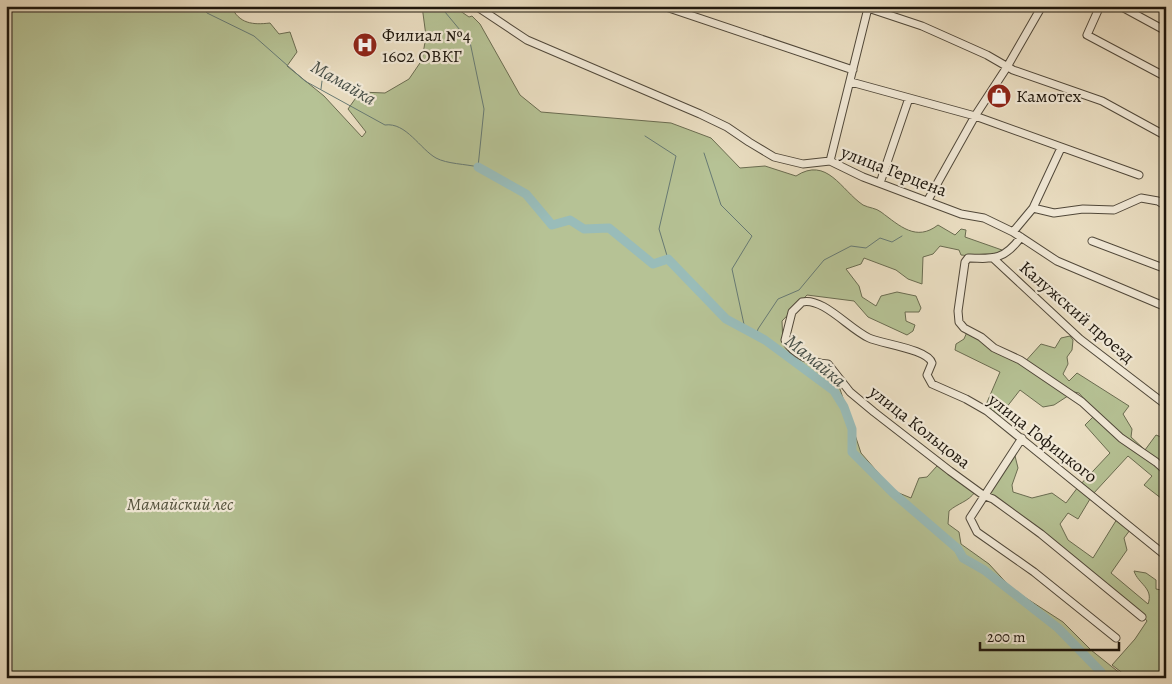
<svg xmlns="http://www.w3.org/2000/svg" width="1172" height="684" font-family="Alegreya,serif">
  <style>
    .green { fill: #b6c295; stroke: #6a6c51 }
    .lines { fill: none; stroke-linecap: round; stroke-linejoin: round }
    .stream { stroke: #677a74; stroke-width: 1 }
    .river { stroke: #99bcb9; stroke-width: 9 }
    .minor-casing { stroke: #50483a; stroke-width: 9 }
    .minor { stroke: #f2ead8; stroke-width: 7 }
    .labels { text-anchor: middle; stroke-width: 4.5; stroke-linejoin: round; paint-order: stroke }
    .poi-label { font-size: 18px; fill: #1d160d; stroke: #f2ead8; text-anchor: start }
    .street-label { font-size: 18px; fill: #1d160d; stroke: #f2ead8 }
    .park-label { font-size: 18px; font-style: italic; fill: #53523d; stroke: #f2ead8 }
    .water-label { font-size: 19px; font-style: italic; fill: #485049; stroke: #f2ead8 }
  </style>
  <rect width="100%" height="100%" fill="#ebdfc3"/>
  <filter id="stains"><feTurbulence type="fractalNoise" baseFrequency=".004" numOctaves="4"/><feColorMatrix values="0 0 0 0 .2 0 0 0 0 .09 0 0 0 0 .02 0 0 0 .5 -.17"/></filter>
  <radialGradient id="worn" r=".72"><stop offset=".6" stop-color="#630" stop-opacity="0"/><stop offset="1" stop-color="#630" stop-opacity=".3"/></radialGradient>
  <!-- green -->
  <path class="green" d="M6,6H231C239,24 253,25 270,23L279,34L290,32L297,52L287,66L324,96L362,137L366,132L348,109L360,92L385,93L409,79L422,60L426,36L422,6H453L469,17L472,16L480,24L520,95L541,112L671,123L711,138L740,168L765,166L796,176C827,156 841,190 863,205C869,208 876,208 881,212C900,226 916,242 938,225L955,235L961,229L966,230L965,237L1002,250C994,263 974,256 961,255L959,250L940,246L933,254L923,257L922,284L908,279L896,270L864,258L861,264L846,269L859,286L862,297L876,306L881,296L897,292L916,296L921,308L919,312H905L906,321L915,325L913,331L907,335L868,317L854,301L807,295L782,321L783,344L793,357L818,367L838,383L861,453L894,491L911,498L919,478L927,477L937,466L944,468L975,492C968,502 958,503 949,511L948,524L959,532L961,544L989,564L1012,589L1063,622L1091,650L1126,678H6Z
    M967,332L1023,364L1041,344L1055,348L1061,338L1070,336L1073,340L1072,350L1067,357L1068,364L1063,374L1069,381L1077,373L1129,406L1123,414L1132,429L1131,437L1145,450L1156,435L1166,439V502L1144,485L1152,476L1128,456L1093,494L1078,519L1068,513L1060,524L1068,540L1093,558L1117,519L1130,530L1124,538L1127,550L1111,573L1148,604C1154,588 1138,584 1134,571L1146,573L1156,580V589L1161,590L1162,578L1166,571V678H1129L1112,665L1135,639L1147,621L1143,616L987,495L1014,452L1018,468L1012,485L1013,492L1032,498L1052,493L1066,503L1078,487L1110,453L1085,425L1094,416L1095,411L1079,393L1074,392L1054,405L1043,407L1020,390L999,417L985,407L1000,372L955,350L956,344L964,339Z"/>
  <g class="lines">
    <!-- stream -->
    <path class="stream" d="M201,6L207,13L254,36L305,81L385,125C406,122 420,149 436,158C447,164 466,164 478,167L484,109L470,42L440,6
      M321,89L322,81
      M645,136L676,156L659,229L668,259
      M704,153L721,205L752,236L732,269L745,329
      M756,336L758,329L778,299L799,290L824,260L851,246L866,248L880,238L892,242L902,236"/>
    <!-- river -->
    <path class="river" d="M478,167L526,194L552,225L570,220L584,229L609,228L653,264L668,259L726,319L765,340L834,391L844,407L852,429V452L893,493L958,549L963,558L984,570L1058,628L1101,672V678"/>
    <defs>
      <path id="minor" d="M288,6H297
        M476,6L527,40L700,114L727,127L749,142L774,157L803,164L830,161L863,177L961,214L984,218L1013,232L1057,261L1166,307
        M663,6L853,70
        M862,6L922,26L987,55L1013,70L1102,101L1166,136
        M1100,6L1087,35L1166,77
        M1120,6L1166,31
        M851,82L975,116L1139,175
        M830,161L868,8
        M880,183L909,98
        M928,200L975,116L1007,67L1042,6
        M1033,208L1054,213L1083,209L1114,210L1141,198L1158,201L1166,206
        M1013,232L1033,208L1061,148
        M1021,237C1004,260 994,259 968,258L965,262L958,311L959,322L964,328L981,337L994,348L1020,360L1082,402L1121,438L1156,462L1166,471
        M1092,241L1166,269
        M994,259L1080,339L1166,405
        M1022,438L970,518L977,532L1034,572L1116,638
        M1142,617L1041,534L993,499L983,495L950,471L874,412L850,392L828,364C812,363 793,354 785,340L792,312L802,302C823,297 849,329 869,338C882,344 928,349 932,363L927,375L932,384L966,399L987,411L1166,556"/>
    </defs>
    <!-- minor casing -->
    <use href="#minor" class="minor-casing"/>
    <!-- minor -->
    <use href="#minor" class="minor"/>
  </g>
  <!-- icons -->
  <defs>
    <symbol id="hospital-disc" viewBox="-11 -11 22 22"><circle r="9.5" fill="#8f2418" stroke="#f2ead8"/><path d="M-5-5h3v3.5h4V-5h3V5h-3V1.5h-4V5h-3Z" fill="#fff"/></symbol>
    <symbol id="shop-disc" viewBox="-11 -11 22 22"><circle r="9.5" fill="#8f2418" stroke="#f2ead8"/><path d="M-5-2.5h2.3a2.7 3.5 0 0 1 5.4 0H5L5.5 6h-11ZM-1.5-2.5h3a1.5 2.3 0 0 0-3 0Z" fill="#fff"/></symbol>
  </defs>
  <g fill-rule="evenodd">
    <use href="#hospital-disc" x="351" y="31" width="28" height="28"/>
    <use href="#shop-disc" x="985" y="82" width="28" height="28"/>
  </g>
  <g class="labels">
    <!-- poi labels -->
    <g class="poi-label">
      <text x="382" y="41">Филиал №4<tspan x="382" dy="21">1602 ОВКГ</tspan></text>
      <text x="1016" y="102">Камотех</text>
    </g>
    <!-- street labels -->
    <g class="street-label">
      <text transform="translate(894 171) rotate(21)" y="6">улица Герцена</text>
      <text transform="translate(1077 312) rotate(41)" y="6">Калужский проезд</text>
      <text transform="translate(920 427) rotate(38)" y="6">улица Кольцова</text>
      <text transform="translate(1043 438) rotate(38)" y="6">улица Гофицкого</text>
    </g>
    <!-- park labels -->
    <g class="park-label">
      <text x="180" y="510">Мамайский лес</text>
    </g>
    <!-- water labels -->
    <g class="water-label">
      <text transform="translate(344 82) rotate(30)" y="7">Мамайка</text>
      <text transform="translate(816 360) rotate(39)" y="7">Мамайка</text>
    </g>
  </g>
  <!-- margin -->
  <rect width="1172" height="684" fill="none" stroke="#ebdfc3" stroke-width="25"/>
  <rect x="8" y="8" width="1157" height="669" fill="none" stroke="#1d160d" stroke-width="2.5"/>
  <rect x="12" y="12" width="1147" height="659" fill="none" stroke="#1d160d"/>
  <!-- scale -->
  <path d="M980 642v8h139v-8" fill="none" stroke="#1d160d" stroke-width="2.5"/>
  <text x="987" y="642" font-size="15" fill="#1d160d" stroke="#f2ead8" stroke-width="4" paint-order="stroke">200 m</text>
  <rect width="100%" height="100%" filter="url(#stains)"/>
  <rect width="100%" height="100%" fill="url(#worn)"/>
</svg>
